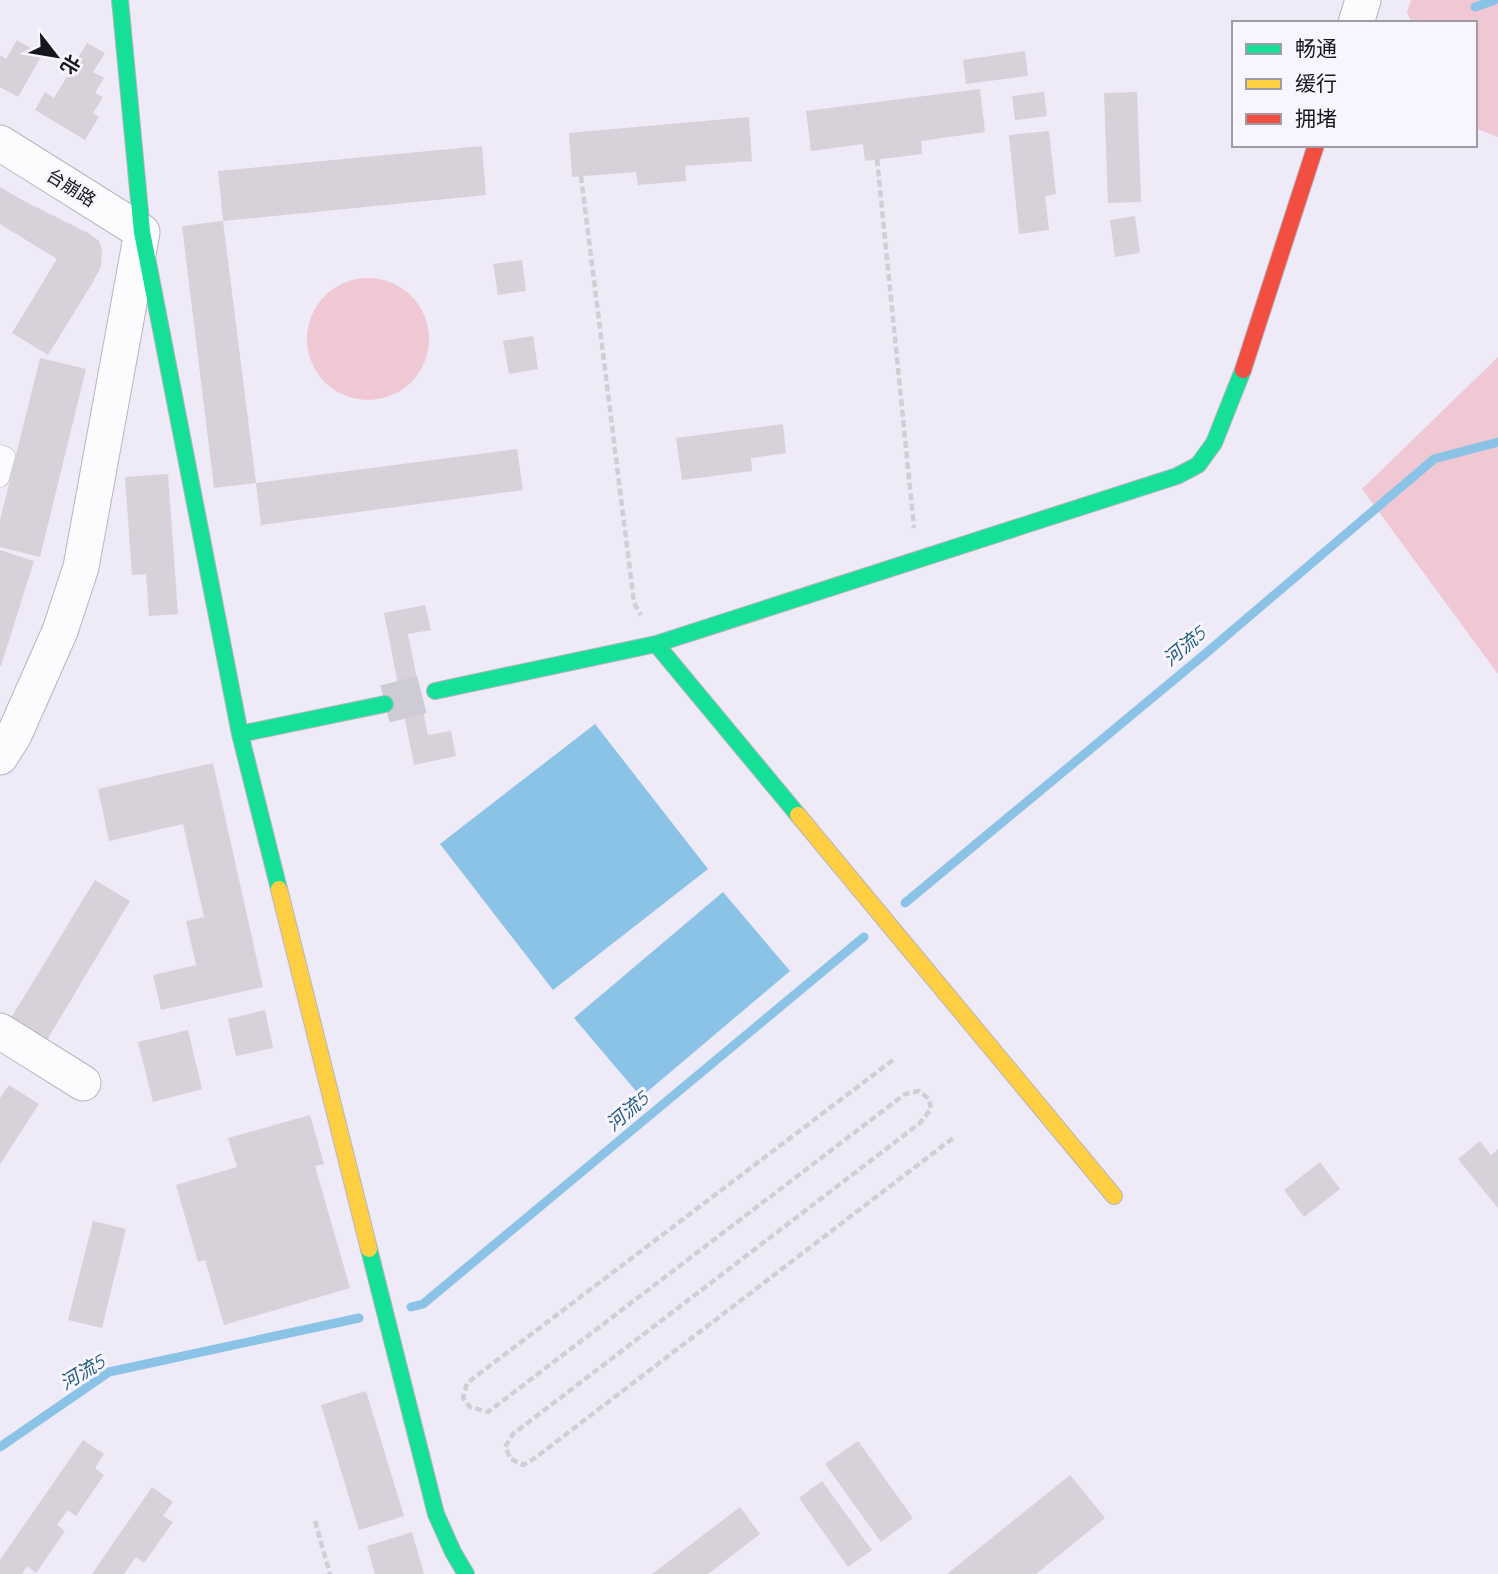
<svg xmlns="http://www.w3.org/2000/svg" width="1498" height="1574" font-family="Quicksand,'Noto Sans SC',sans-serif">
  <style>
    .green { fill: #efc8d3 }
    .water { fill: #8ac3e6 }
    .lines { fill: none; stroke-linecap: round; stroke-linejoin: round }
    .stream { stroke: #8ac3e6; stroke-width: 9 }
    .building { fill: #d7d1da }
    .secondary-tunnel { stroke: #cecad6; stroke-width: 38; stroke-dasharray: 38 19; stroke-linecap: butt }
    .lane-casing { stroke: #b7b4bd; stroke-width: 19 }
    .street-casing { stroke: #b7b4bd; stroke-width: 37 }
    .fast-casing { stroke: #b7b4bd; stroke-width: 18 }
    .slow-casing { stroke: #b7b4bd; stroke-width: 18 }
    .jam-casing { stroke: #b7b4bd; stroke-width: 18 }
    .path { stroke: #d0cfd3; stroke-width: 4.5; stroke-dasharray: 7 3.5; stroke-linecap: butt }
    .lane { stroke: #fcfcfe; stroke-width: 18 }
    .street { stroke: #fcfcfe; stroke-width: 35 }
    .fast { stroke: #16e098; stroke-width: 16 }
    .slow { stroke: #ffcf43; stroke-width: 16 }
    .jam { stroke: #f24e42; stroke-width: 16 }
    .labels { text-anchor: middle; stroke-width: 6; stroke-linejoin: round; paint-order: stroke }
    .street-label { font-size: 18px; fill: #18151d; stroke: #f8f5ff }
    .water-label { font-size: 19px; font-style: italic; fill: #1f5d7b; stroke: #f8f5ff }
  </style>
  <rect width="100%" height="100%" fill="#eeeaf7"/>
  <!-- green -->
  <path class="green" d="M1411,0H1498V137L1475,128V23H1412L1407,12Z
    M307 339a61 61 0 1 1 122 0a61 61 0 1 1-122 0Z
    M1498,357V674L1362,489Z"/>
  <!-- water -->
  <path class="water" d="M595,724L708,869L553,990L440,844Z
    M723,892L790,971L641,1097L574,1018Z"/>
  <g class="lines">
    <!-- stream -->
    <path class="stream" d="M1475,7L1495,0
      M905,903L1205,654L1434,459L1498,442
      M411,1307L423,1304L864,937
      M0,1447L109,1372L359,1318"/>
  </g>
  <!-- building -->
  <path class="building" d="M17,40L42,55L18,97L0,87V55L6,59Z
    M87,43L105,53L93,72L104,78L95,93L103,97L93,113L99,117L85,140L35,110L45,92L54,98Z
    M1025,51L1028,76L966,84L963,60Z
    M980,89L985,132L921,141L922,154L865,161L863,144L811,151L806,111Z
    M1044,92L1047,116L1015,120L1012,96Z
    M1137,92L1141,202L1108,203L1104,93Z
    M749,117L752,161L685,166L686,181L638,185L636,172L572,177L569,133Z
    M1049,131L1056,194L1045,196L1049,230L1019,234L1009,135Z
    M482,146L486,195L223,221L218,171Z
    M0,187L22,200L90,234L99,241L102,251L101,266L93,282L48,355L12,333L57,259L0,224Z
    M1135,216L1140,253L1115,257L1110,220Z
    M223,221L256,483L517,449L523,490L261,525L256,483L214,488L182,226Z
    M522,260L526,291L498,295L493,264Z
    M533,336L538,369L509,374L503,341Z
    M40,358L86,369L40,557L0,547V520Z
    M783,424L786,453L751,458L752,471L682,480L676,438Z
    M168,474L178,614L149,616L146,574L132,575L125,477Z
    M0,550L34,561L1,666H0Z
    M425,605L431,630L408,634L428,735L451,731L456,756L414,765L384,613Z
    M213,763L263,987L161,1010L153,975L196,965L186,921L204,917L183,824L109,841L98,789Z
    M95,880L130,901L47,1040L11,1018Z
    M265,1010L273,1048L236,1056L228,1019Z
    M188,1030L202,1089L153,1102L138,1042Z
    M9,1085L39,1104L0,1164V1098Z
    M310,1115L324,1164L315,1166L350,1288L224,1325L205,1260L198,1262L176,1185L237,1167L228,1138Z
    M1480,1141L1491,1155L1498,1149V1208L1458,1159Z
    M1320,1162L1340,1189L1304,1217L1284,1190Z
    M93,1221L126,1229L102,1328L68,1320Z
    M366,1391L404,1516L359,1530L321,1405Z
    M83,1440L104,1454L95,1468L104,1475L76,1516L68,1510L57,1525L65,1531L36,1573L27,1566L22,1574H0V1560Z
    M858,1441L913,1518L881,1542L825,1464Z
    M1070,1475L1105,1518L1036,1574H947Z
    M822,1481L872,1550L848,1567L799,1498Z
    M152,1487L173,1502L163,1516L173,1522L144,1563L136,1557L124,1574H92Z
    M740,1507L760,1534L708,1574H652Z
    M412,1532L424,1574H375L367,1546Z"/>
  <g class="lines">
    <!-- secondary-tunnel -->
    <path class="secondary-tunnel" d="M385,704L435,691"/>
    <defs>
      <path id="lane" d="M0,454L6,456L0,478"/>
      <path id="street" d="M1356,23L1363,0
        M0,143L142,232L81,567L60,631L14,735L0,757
        M0,1031L83,1083"/>
      <path id="fast" d="M120,0L142,232L240,734L279,889
        M656,644L1177,476L1198,465L1214,443L1243,370
        M435,691L656,644L798,815
        M240,734L385,704
        M369,1249L436,1514L453,1552L466,1574"/>
      <path id="slow" d="M798,815L1114,1196
        M279,889L369,1249"/>
      <path id="jam" d="M1243,370L1316,145"/>
    </defs>
    <!-- lane casing -->
    <use href="#lane" class="lane-casing"/>
    <!-- street casing -->
    <use href="#street" class="street-casing"/>
    <!-- fast casing -->
    <use href="#fast" class="fast-casing"/>
    <!-- slow casing -->
    <use href="#slow" class="slow-casing"/>
    <!-- jam casing -->
    <use href="#jam" class="jam-casing"/>
    <!-- path -->
    <path class="path" d="M877,159L914,528
      M581,176L634,603L641,615
      M893,1060L467,1383L463,1398L470,1407L488,1412L905,1094L919,1091L929,1099L931,1109L920,1123L513,1434L505,1447L511,1459L523,1465L535,1458L953,1138
      M315,1521L330,1574"/>
    <!-- lane -->
    <use href="#lane" class="lane"/>
    <!-- street -->
    <use href="#street" class="street"/>
    <!-- fast -->
    <use href="#fast" class="fast"/>
    <!-- slow -->
    <use href="#slow" class="slow"/>
    <!-- jam -->
    <use href="#jam" class="jam"/>
  </g>
  <g class="labels">
    <!-- street labels -->
    <g class="street-label">
      <text transform="translate(71 188) rotate(32)" y="6">台崩路</text>
    </g>
    <!-- water labels -->
    <g class="water-label">
      <text transform="translate(1184 646) rotate(-40)" y="7">河流5</text>
      <text transform="translate(627 1111) rotate(-40)" y="7">河流5</text>
      <text transform="translate(82 1372) rotate(-31)" y="7">河流5</text>
    </g>
  </g>
  <!-- legend -->
  <rect x="1232" y="21" width="245" height="126" fill="#f8f5ff" stroke="#9e9ba5" stroke-width="2"/>
  <rect x="1246" y="44" width="35" height="10" fill="#16e098" stroke="#9e9ba5" stroke-width="2"/>
  <text x="1295" y="56" font-size="21" fill="#18151d">畅通</text>
  <rect x="1246" y="79" width="35" height="10" fill="#ffcf43" stroke="#9e9ba5" stroke-width="2"/>
  <text x="1295" y="91" font-size="21" fill="#18151d">缓行</text>
  <rect x="1246" y="114" width="35" height="10" fill="#f24e42" stroke="#9e9ba5" stroke-width="2"/>
  <text x="1295" y="126" font-size="21" fill="#18151d">拥堵</text>
  <!-- north arrow -->
  <g transform="translate(56 56) rotate(121)" stroke="#f8f5ff" stroke-width="5" paint-order="stroke">
  <path d="M0-5L12 26L0 18L-12 26Z" fill="#18151d"/>
  <text y="-10" font-size="19" font-weight="bold" text-anchor="middle" fill="#18151d">北</text>
  </g>
</svg>
